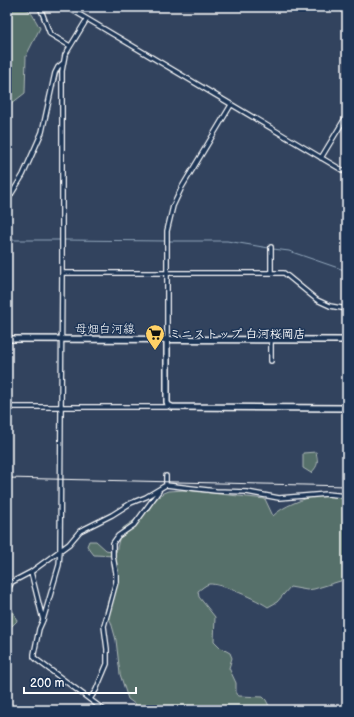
<svg xmlns="http://www.w3.org/2000/svg" width="354" height="717" font-family="'Balsamiq Sans','Klee One',sans-serif">
  <style>
    .green { fill: #576f6b; stroke: #abb7b5 }
    .lines { fill: none; stroke-linecap: round; stroke-linejoin: round }
    .stream { stroke: #91a6bb; stroke-width: 1 }
    .street-casing { stroke: #fff; stroke-width: 6 }
    .secondary-casing { stroke: #fff; stroke-width: 8 }
    .street { stroke: #1d3557; stroke-width: 3.5 }
    .secondary { stroke: #1d3557; stroke-width: 5 }
    .rail { stroke: #fff; stroke-width: 1 }
    .labels { text-anchor: middle; stroke-width: 3; stroke-linejoin: round; paint-order: stroke }
    .street-label { font-size: 12px; fill: #fff; stroke: #1d3557 }
    .poi-label { font-size: 12px; font-weight: bold; fill: #fff; stroke: #1d3557; text-anchor: start }
  </style>
  <rect width="100%" height="100%" fill="#32435e"/>
  <filter id="ink" filterUnits="userSpaceOnUse"><feTurbulence type="fractalNoise" baseFrequency=".025" numOctaves="2"/><feDisplacementMap in="SourceGraphic" scale="8" xChannelSelector="R" yChannelSelector="G"/><feConvolveMatrix kernelMatrix="1 2 1 2 8 2 1 2 1" color-interpolation-filters="sRGB"/></filter>
  <g filter="url(#ink)">
    <!-- green -->
    <path class="green" d="M10,7C32,7 29,10 40,28L26,56L25,93L7,107V11Z
      M316,452C318,462 319,465 311,473L303,468V453Z
      M185,490L265,499L273,516C281,507 306,497 318,496C327,495 336,496 344,497L347,498V579L314,589L307,590L290,587L277,602L268,607C258,600 221,583 209,584C205,585 201,589 198,591L199,597L215,617L214,641L221,648L230,653L232,658L229,668L236,683V694L239,696L263,697L266,700L271,710H143L128,699L120,674L116,640L111,622L105,612L117,568L115,556L94,555L87,546L89,541H96L106,550L116,552L121,531L123,528L148,511L154,501L163,493L168,491Z
      M7,605L12,609L17,621L9,629L10,636L7,639Z
      M32,705L44,710H7V708Z"/>
    <g class="lines">
      <!-- stream -->
      <path class="stream" d="M7,240H60
        M63,240L166,241
        M169,241H227L269,248
        M273,249L289,251L347,271"/>
      <defs>
        <path id="street" d="M40,7L50,34L70,46
          M67,7L347,173
          M87,19L65,55L62,71V273L60,551L59,565L43,620L39,629L34,654V657L37,660L104,710
          M321,158L347,115
          M7,201L23,175L42,132L55,73L58,67L63,63
          M62,273H284L317,300L330,306L347,309
          M271,273V247
          M167,339V231L173,206L182,187L231,105
          M271,361V340
          M7,407H167L168,405
          M166,485V476
          M31,572L43,620
          M7,582H12L31,572L69,544L80,531L112,515L131,503L146,497L166,485L216,491L247,492L279,498L327,494L347,496
          M7,591L12,582
          M90,699L96,690L107,664V649L104,626L116,582V573L113,556V543L118,536L134,525L159,491"/>
        <path id="secondary" d="M7,339L347,340
          M167,339V402L168,405L172,407L347,408"/>
      </defs>
      <!-- street casing -->
      <use href="#street" class="street-casing"/>
      <!-- secondary casing -->
      <use href="#secondary" class="secondary-casing"/>
      <!-- street -->
      <use href="#street" class="street"/>
      <!-- secondary -->
      <use href="#secondary" class="secondary"/>
      <!-- rail -->
      <path class="rail" d="M7,478L347,486"/>
    </g>
  </g>
  <!-- icons -->
  <defs>
    <symbol id="supermarket-pin" viewBox="-11 -11 22 30"><path d="M0 17L-7.5 6A9.5 9.5 0 1 1 7.5 6Z" fill="#ffd166" stroke="#1d3557"/><path d="M-6-5.5h2.5l.6 2H6L4.5 2H-2.5L-4.4-4H-6ZM-1.5 3.2a1.3 1.3 0 1 0 .1 0ZM3 3.2a1.3 1.3 0 1 0 .1 0Z" fill="#111"/></symbol>
  </defs>
  <g fill-rule="evenodd">
    <use href="#supermarket-pin" x="144" y="323" width="22" height="30"/>
  </g>
  <g class="labels">
    <!-- street labels -->
    <g class="street-label">
      <text x="105" y="333">母畑白河線</text>
    </g>
    <!-- poi labels -->
    <g class="poi-label">
      <text x="169" y="338">ミニストップ 白河桜岡店</text>
    </g>
  </g>
  <!-- margin -->
  <rect width="354" height="717" fill="none" stroke="#1d3557" stroke-width="24"/>
  <rect x="12" y="12" width="330" height="693" fill="none" stroke="#fff" stroke-width="1.5" filter="url(#ink)"/>
  <!-- scale -->
  <path d="M24 687v6h112v-6" fill="none" stroke="#ffffff" stroke-width="2"/>
  <text x="30" y="687" font-size="12" fill="#ffffff" stroke="#1d3557" stroke-width="3" paint-order="stroke">200 m</text>
</svg>
